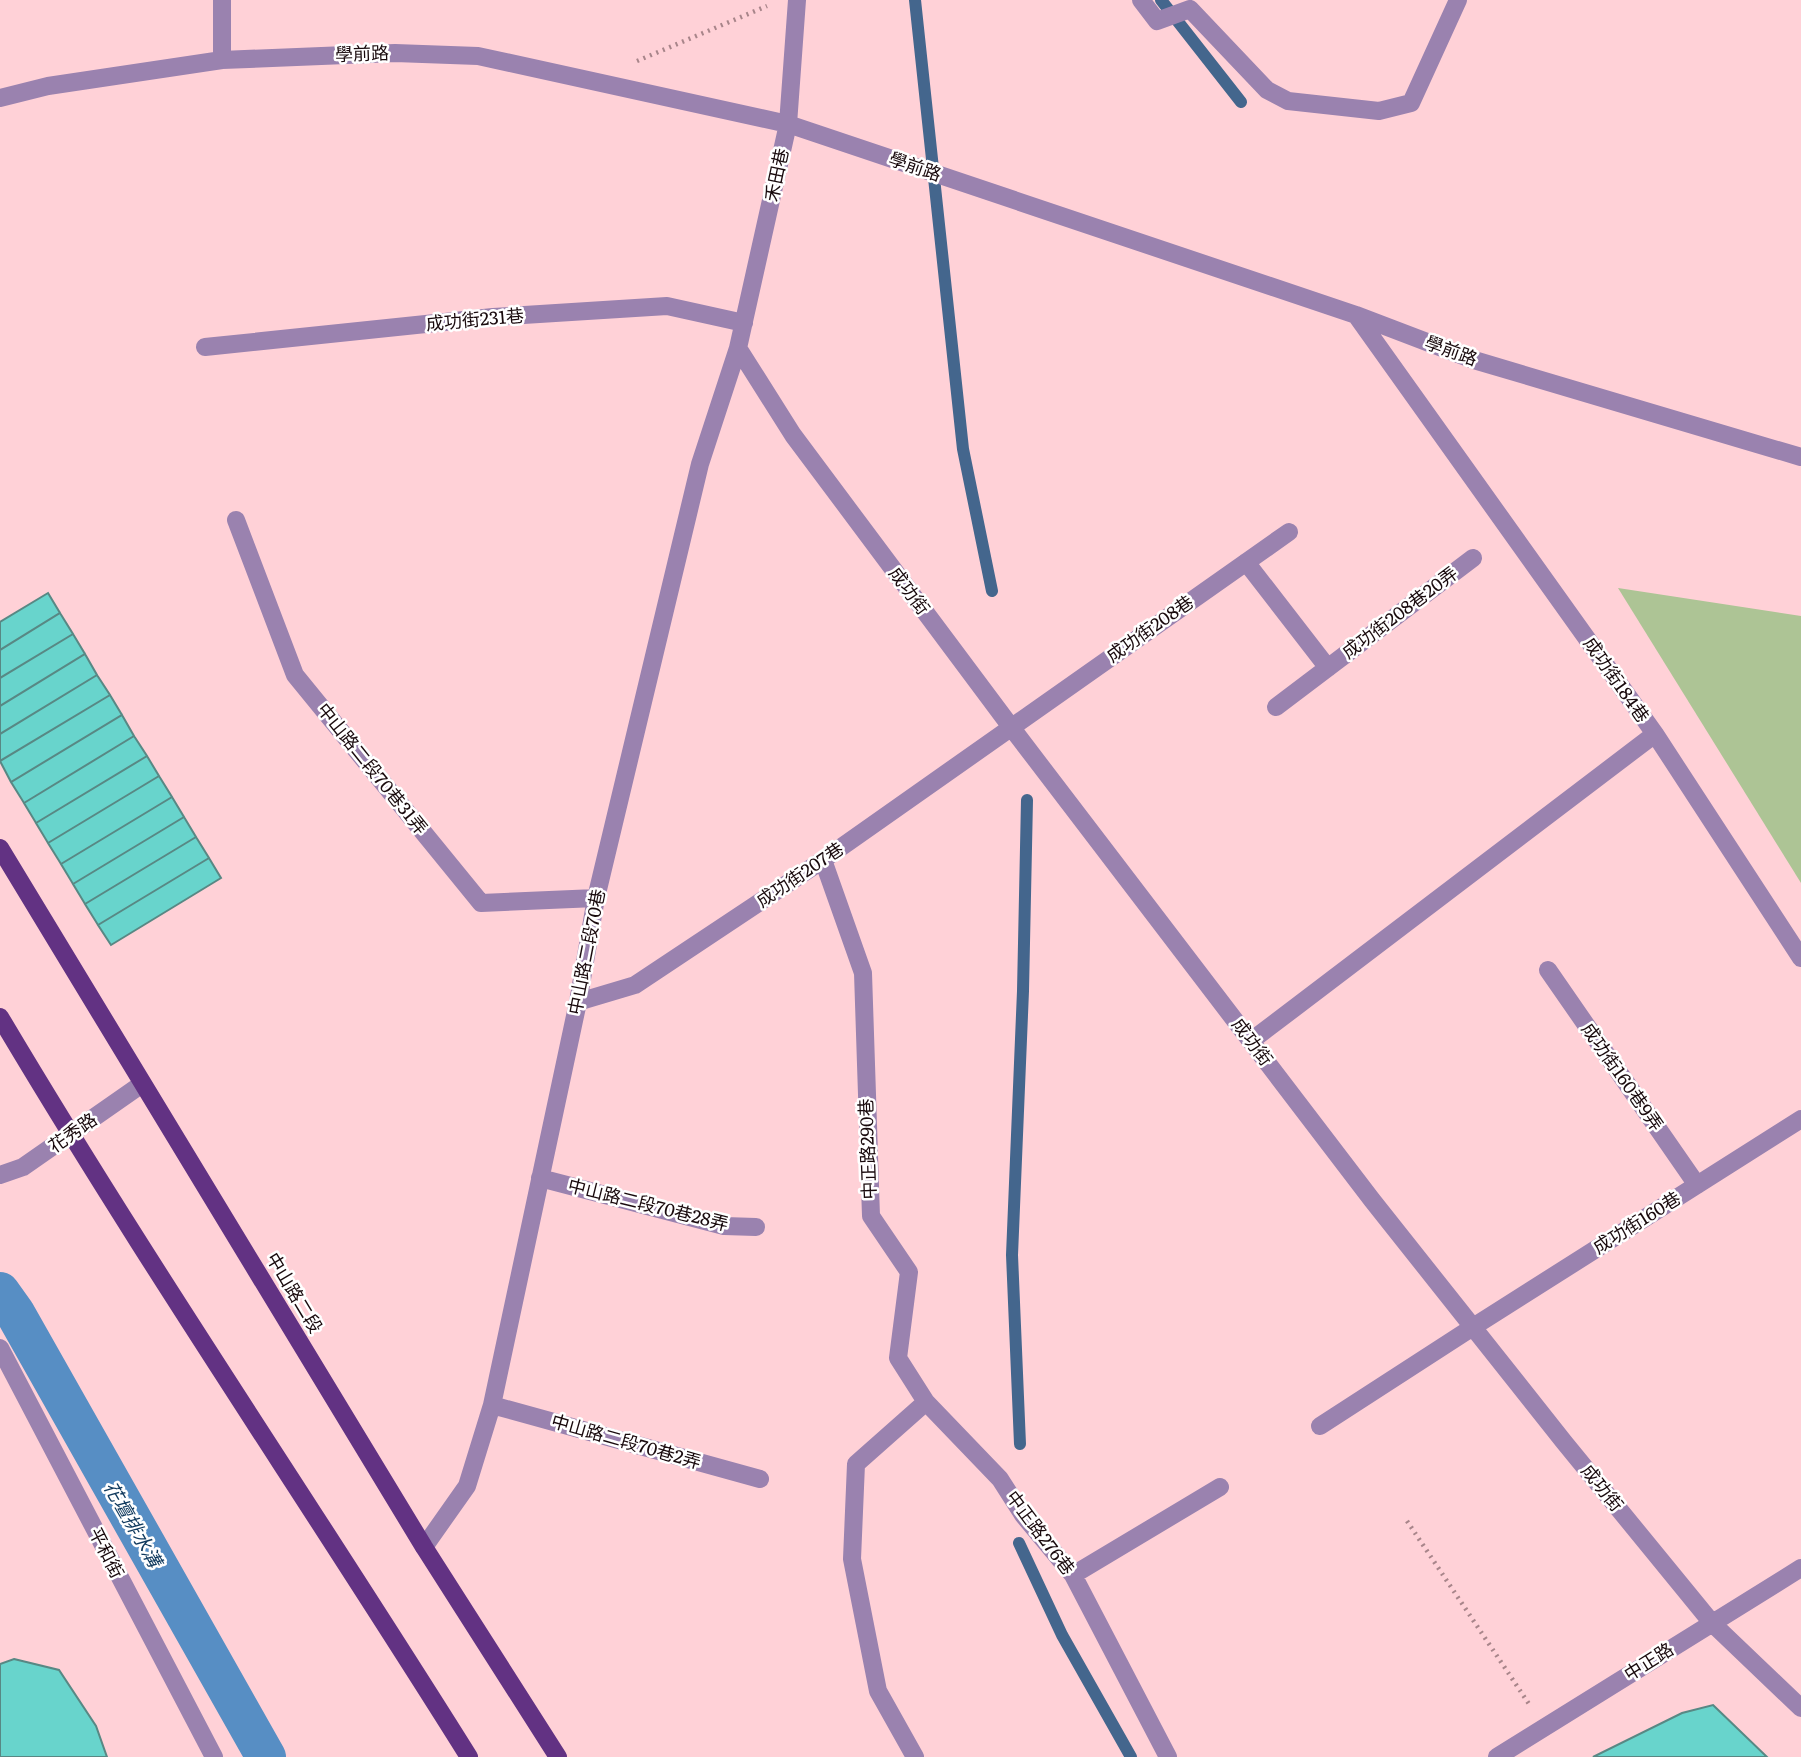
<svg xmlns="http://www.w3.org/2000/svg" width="1801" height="1757" font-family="Literata,'Noto Sans TC',serif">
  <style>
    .green { fill: #adc495 }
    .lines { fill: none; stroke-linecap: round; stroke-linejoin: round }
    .stream { stroke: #44668d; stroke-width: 12 }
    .canal { stroke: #578ec4; stroke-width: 40 }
    .building { fill: #68d4cc; stroke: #588884; stroke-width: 2 }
    .path { stroke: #a8858a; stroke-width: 4.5; stroke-dasharray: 2 5; stroke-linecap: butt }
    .minor { stroke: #9a82af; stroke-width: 18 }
    .major { stroke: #623283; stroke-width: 18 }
    .labels { text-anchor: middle; stroke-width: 5; stroke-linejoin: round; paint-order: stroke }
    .street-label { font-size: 18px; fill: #190a0d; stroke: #fff }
    .water-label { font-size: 19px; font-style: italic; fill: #0f395d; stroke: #fff }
  </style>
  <rect width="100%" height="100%" fill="#ffd1d7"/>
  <!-- green -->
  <path class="green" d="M1618,588L1801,616V883Z"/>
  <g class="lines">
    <!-- stream -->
    <path class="stream" d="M915,0L963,449L992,591
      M1161,0L1241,102
      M1020,1444L1012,1255L1023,991L1027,800
      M1019,1543L1062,1635L1131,1757"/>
    <!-- canal -->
    <path class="canal" d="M0,1292L15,1313L266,1757"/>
  </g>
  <!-- building -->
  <path class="building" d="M48,593L60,613L0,650V622Z
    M60,613L73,634L0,678V650Z
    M73,634L85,654L0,706V678Z
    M85,654L97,675L0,734V706Z
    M97,675L110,695L0,761V734Z
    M110,695L122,715L11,782L0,761Z
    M122,715L134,736L24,803L11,782Z
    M134,736L147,756L36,823L24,803Z
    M147,756L159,776L48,843L36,823Z
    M159,776L172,797L61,864L48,843Z
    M172,797L184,817L73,884L61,864Z
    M184,817L196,837L85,904L73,884Z
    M196,837L209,858L98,925L85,904Z
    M209,858L221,878L111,945L98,925Z
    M14,1659L59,1670L96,1726L107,1757H0V1664Z
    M1713,1705L1767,1757H1593L1682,1713Z"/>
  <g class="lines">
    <!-- path -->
    <path class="path" d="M637,61L767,6
      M1407,1521L1529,1704"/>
    <!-- minor -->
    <path class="minor" d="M1141,0L1157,21L1190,9L1267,90L1288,101L1379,111L1411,103L1458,0
      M222,60V0
      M0,98L48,86L222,60L395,53L478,56L788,124L1356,315L1474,360L1801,457
      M205,347L493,317L667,306L744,323
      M738,348L793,435L1011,727L1372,1200L1564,1442L1712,1623L1801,1708
      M236,520L295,675L481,903L596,898
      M1246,562L1328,668
      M1276,707L1473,558
      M1655,734L1801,958
      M823,860L863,973L871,1216L909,1272L898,1358L926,1402L1000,1479L1023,1515L1073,1575L1168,1757
      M1548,970L1697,1185
      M578,1002L635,985L823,860L1289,532
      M1251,1041L1655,734L1356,315
      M0,1175L23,1167L142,1084
      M540,1178L724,1226L756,1227
      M0,1348L214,1757
      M492,1405L760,1479
      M1320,1426L1473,1327L1801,1119
      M424,1547L467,1486L492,1405L578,1002L596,898L700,464L738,348L788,124L797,0
      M1073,1575L1220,1487
      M915,1757L878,1691L852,1559L856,1464L926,1402
      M1497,1757L1801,1568"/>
    <!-- major -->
    <path class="major" d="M0,848L424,1547L558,1757
      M0,1017C149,1268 314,1509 469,1757"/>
  </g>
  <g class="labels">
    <!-- street labels -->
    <g class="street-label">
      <text transform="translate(362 54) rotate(-2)" y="6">學前路</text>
      <text transform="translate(915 167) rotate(19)" y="6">學前路</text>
      <text transform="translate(777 175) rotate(-78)" y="6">禾田巷</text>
      <text transform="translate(475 320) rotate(-5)" y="6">成功街231巷</text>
      <text transform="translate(1451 351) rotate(20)" y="6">學前路</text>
      <text transform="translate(909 591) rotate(53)" y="6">成功街</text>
      <text transform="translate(1400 613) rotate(-37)" y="6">成功街208巷20弄</text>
      <text transform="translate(1150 629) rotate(-35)" y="6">成功街208巷</text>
      <text transform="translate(1616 680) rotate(55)" y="6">成功街184巷</text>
      <text transform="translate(372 769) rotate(51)" y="6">中山路二段70巷31弄</text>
      <text transform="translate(800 875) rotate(-34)" y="6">成功街207巷</text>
      <text transform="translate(587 952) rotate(-79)" y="6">中山路二段70巷</text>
      <text transform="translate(1252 1042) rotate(53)" y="6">成功街</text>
      <text transform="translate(1622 1077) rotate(55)" y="6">成功街160巷9弄</text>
      <text transform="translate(73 1133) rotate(-35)" y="6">花秀路</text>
      <text transform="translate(868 1149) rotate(-92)" y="6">中正路290巷</text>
      <text transform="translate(648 1205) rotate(14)" y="6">中山路二段70巷28弄</text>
      <text transform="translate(1637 1223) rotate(-32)" y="6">成功街160巷</text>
      <text transform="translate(294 1293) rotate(59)" y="6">中山路二段</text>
      <text transform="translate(626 1442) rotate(16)" y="6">中山路二段70巷2弄</text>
      <text transform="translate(1602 1488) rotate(51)" y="6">成功街</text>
      <text transform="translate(1040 1533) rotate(53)" y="6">中正路276巷</text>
      <text transform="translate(106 1553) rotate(63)" y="6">平和街</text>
      <text transform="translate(1649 1662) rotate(-32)" y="6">中正路</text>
    </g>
    <!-- water labels -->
    <g class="water-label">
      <text transform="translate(133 1524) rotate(60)" y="7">花壇排水溝</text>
    </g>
  </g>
</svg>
